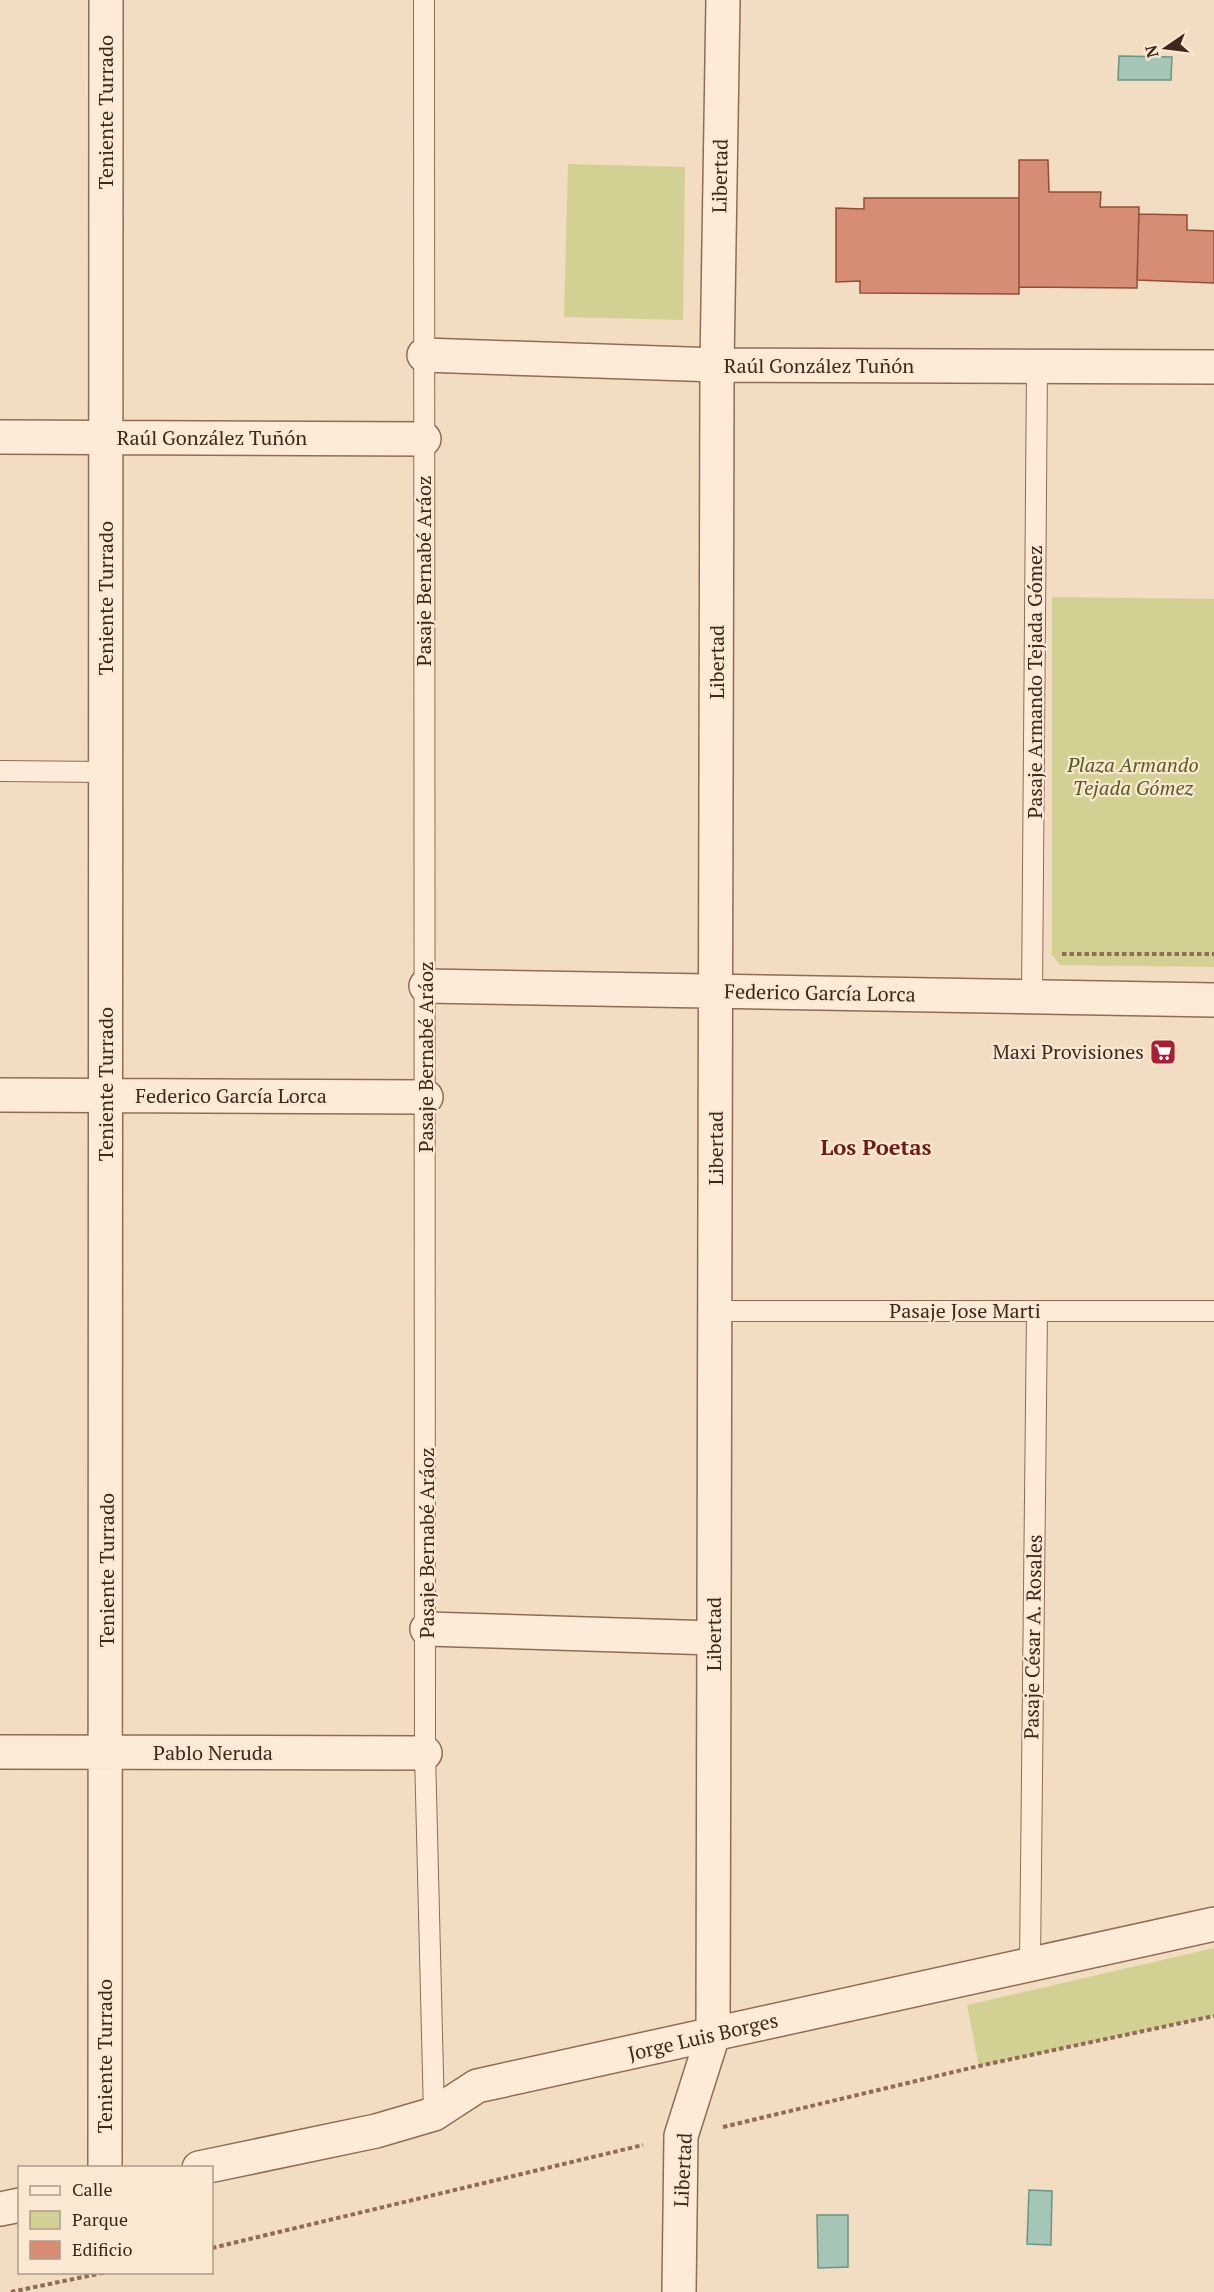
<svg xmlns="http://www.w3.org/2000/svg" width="1214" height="2292" font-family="'PT Serif',serif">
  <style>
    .green { fill: #d3d094 }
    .water { fill: #a5c5b7; stroke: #6a9584; stroke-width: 1.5 }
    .building { fill: #d68d73; stroke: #924e39; stroke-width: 1.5 }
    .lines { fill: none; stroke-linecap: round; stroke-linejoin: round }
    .lane-casing { stroke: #906c56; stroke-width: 22 }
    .street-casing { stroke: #906c56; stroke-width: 36 }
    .path { stroke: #906c56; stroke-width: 4; stroke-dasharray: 4.5 3; stroke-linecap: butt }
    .lane { stroke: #fdebd7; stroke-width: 20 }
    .street { stroke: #fdebd7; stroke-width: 33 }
    .labels { text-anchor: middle; stroke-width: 4.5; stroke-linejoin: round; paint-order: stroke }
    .street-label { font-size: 20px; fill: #3e271c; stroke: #fae8d3 }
    .park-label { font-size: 20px; font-style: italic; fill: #575d20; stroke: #fae8d3 }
    .poi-label { font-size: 20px; fill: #3e271c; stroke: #fae8d3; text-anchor: end }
    .quarter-label { font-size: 22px; font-weight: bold; fill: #701b16; stroke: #fae8d3 }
  </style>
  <rect width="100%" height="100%" fill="#f3ddc2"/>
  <!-- green -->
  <path class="green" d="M568,164L685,167L683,320L564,317Z
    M1052,597L1214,599V967L1060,965L1052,955Z
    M1214,1948V2016L979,2066L967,2005Z"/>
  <!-- water -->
  <path class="water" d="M1119,56L1172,57L1171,80H1118Z
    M1029,2190L1052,2191L1051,2245L1027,2244Z
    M817,2215H848V2267L818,2268Z"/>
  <!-- building -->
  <path class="building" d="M1019,160H1048L1049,192H1101L1100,207H1139L1137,288L1019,287Z
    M864,198H1019V294L860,293V281L836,282V208L864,209Z
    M1139,214L1187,215V230L1214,231V283L1137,280Z"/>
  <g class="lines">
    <defs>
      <path id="lane" d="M424,0L425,1753L434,2114
        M0,771L106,772
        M1032,996L1037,367
        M715,1311H1214
        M1030,1963L1037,1311"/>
      <path id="street" d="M424,355L717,365L1214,367
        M0,437L424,439
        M426,986L1214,1000
        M0,1095L426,1097
        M427,1629L714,1638
        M0,1752L425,1753
        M105,2168L106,0
        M199,2168L376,2131L434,2114L477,2086L1214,1924
        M0,2209L20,2205
        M679,2292L681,2136L713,2035L717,365L723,0"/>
    </defs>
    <!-- lane casing -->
    <use href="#lane" class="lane-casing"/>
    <!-- street casing -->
    <use href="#street" class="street-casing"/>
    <!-- path -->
    <path class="path" d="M1062,954H1214
      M723,2127L979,2066L1214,2016
      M212,2248L643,2145
      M11,2292L107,2272"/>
    <!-- lane -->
    <use href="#lane" class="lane"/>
    <!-- street -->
    <use href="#street" class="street"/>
  </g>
  <!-- icons -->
  <defs>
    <symbol id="supermarket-square" viewBox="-11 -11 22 22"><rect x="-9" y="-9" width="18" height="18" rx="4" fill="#a61f35" stroke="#fae8d3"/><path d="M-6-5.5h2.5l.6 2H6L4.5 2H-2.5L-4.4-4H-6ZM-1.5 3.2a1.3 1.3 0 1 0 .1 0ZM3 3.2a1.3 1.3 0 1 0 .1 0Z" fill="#fff"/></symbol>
  </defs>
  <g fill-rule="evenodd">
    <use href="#supermarket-square" x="1148" y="1037" width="30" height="30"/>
  </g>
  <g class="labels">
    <!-- street labels -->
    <g class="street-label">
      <text transform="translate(106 112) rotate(-90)" y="7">Teniente Turrado</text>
      <text transform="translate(720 176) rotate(-89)" y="7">Libertad</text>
      <text x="819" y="373">Raúl González Tuñón</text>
      <text x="212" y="445">Raúl González Tuñón</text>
      <text transform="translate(424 571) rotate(-90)" y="7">Pasaje Bernabé Aráoz</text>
      <text transform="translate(106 598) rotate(-90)" y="7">Teniente Turrado</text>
      <text transform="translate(717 662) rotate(-90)" y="7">Libertad</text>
      <text transform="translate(1035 682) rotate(-90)" y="7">Pasaje Armando Tejada Gómez</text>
      <text transform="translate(820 993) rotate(1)" y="7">Federico García Lorca</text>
      <text transform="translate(426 1057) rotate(-90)" y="7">Pasaje Bernabé Aráoz</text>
      <text transform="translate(106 1084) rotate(-90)" y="7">Teniente Turrado</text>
      <text x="231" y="1103">Federico García Lorca</text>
      <text transform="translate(716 1148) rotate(-90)" y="7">Libertad</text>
      <text x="965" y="1318">Pasaje Jose Marti</text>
      <text transform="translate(427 1543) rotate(-90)" y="7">Pasaje Bernabé Aráoz</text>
      <text transform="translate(107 1570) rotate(-90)" y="7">Teniente Turrado</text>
      <text transform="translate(714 1634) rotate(-90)" y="7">Libertad</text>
      <text transform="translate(1033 1637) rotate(-89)" y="7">Pasaje César A. Rosales</text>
      <text x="213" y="1760">Pablo Neruda</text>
      <text transform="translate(703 2037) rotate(-13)" y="7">Jorge Luis Borges</text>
      <text transform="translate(105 2056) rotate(-90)" y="7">Teniente Turrado</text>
      <text transform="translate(683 2170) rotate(-87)" y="7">Libertad</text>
    </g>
    <!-- park labels -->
    <g class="park-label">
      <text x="1133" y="772">Plaza Armando<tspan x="1133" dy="23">Tejada Gómez</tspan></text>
    </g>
    <!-- poi labels -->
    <g class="poi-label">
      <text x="1144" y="1059">Maxi Provisiones</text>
    </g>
    <!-- quarter labels -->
    <g class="quarter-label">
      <text x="876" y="1155">Los Poetas</text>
    </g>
  </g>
  <!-- legend -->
  <rect x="18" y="2166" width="195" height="108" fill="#fae8d3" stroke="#af9b8a" stroke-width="1.5"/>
  <rect x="30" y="2186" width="30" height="9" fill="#fdebd7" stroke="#af9b8a" stroke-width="1.5"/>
  <text x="72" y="2196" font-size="18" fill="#3e271c">Calle</text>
  <rect x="30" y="2211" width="30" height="18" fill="#d3d094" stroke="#af9b8a" stroke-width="1.5"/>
  <text x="72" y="2226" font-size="18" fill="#3e271c">Parque</text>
  <rect x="30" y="2241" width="30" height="18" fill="#d68d73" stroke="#af9b8a" stroke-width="1.5"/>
  <text x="72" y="2256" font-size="18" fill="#3e271c">Edificio</text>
  <!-- north arrow -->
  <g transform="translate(1166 48) rotate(256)" stroke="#fae8d3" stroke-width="4.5" paint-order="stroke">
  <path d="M0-4.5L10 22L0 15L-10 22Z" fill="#3e271c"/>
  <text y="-9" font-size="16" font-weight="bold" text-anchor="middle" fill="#3e271c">N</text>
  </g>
</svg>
